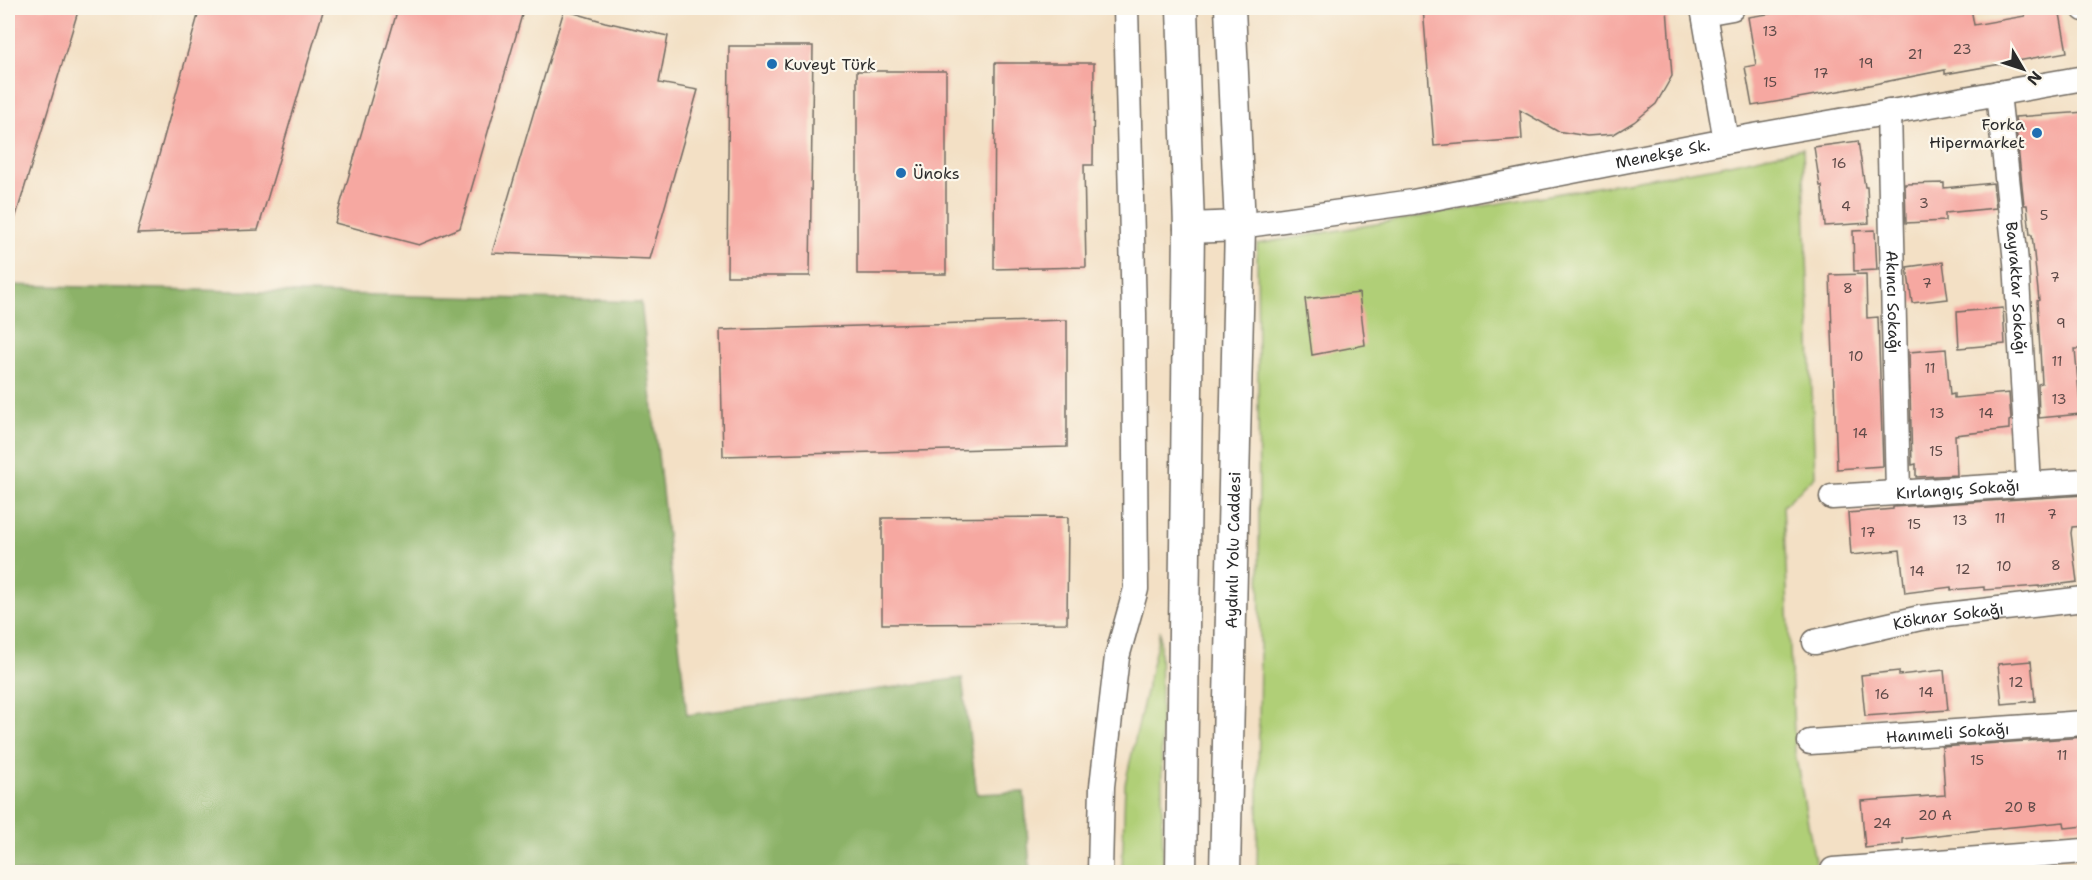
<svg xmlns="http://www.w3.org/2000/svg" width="2092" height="880" font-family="'Shantell Sans',sans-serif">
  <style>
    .green { fill: #b0cf77; stroke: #6e7d51; stroke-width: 1.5 }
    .forest { fill: #8cb268; stroke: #5c6e4a; stroke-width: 1.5 }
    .building { fill: #f6a8a1 }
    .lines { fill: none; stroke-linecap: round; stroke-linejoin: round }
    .minor-casing { stroke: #716a61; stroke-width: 27 }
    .major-casing { stroke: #716a61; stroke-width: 33 }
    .minor { stroke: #fff; stroke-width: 24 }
    .major { stroke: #fff; stroke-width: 30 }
    .poi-dot { fill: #1f6fb2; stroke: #fbf7ec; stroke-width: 2 }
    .labels { text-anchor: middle; stroke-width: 4.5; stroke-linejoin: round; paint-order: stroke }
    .number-label { font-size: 14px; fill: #5e4a48 }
    .poi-label { font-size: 16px; fill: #2b2b2b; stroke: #fbf7ec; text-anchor: start }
    .street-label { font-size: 16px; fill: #2b2b2b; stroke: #fbf7ec }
  </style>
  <rect width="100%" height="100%" fill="#fbf7ec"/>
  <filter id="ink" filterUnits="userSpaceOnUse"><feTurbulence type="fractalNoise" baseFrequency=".0167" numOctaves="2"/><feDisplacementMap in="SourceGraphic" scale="12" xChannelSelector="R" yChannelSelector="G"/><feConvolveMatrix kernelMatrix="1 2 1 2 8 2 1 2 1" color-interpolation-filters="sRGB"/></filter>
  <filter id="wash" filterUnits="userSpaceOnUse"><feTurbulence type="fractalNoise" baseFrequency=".008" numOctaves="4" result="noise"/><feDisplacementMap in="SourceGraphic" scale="24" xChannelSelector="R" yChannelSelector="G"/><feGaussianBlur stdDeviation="1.35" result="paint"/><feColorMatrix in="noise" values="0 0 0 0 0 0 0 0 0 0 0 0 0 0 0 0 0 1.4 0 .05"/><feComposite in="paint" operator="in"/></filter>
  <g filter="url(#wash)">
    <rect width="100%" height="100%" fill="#f3e0c5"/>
    <!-- green -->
    <path class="green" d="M1803,148L1815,476L1783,506L1795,753L1817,872H1257L1260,652L1257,244L1716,167Z
      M1160,630L1163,872H1122L1125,784Z"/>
    <!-- forest -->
    <path class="forest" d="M8,285L641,302L687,715L962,678L977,794L1024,792L1030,868L1005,869V872H8Z"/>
    <g id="blocks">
      <!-- building -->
      <path class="building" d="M8,8H79L12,229H8Z
        M200,8H324L258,230L137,234Z
        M398,8H524L460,228L419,245L335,223Z
        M1423,8H1667L1672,76L1656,104L1634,122L1614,134L1587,136L1557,131L1520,110L1522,139L1434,146Z
        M1806,8H1971L1974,25L2025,16L2024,8H2059L2067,52L1945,74V70L1844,90L1752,106L1745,67L1756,65L1748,17Z
        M564,10L605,22L668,36L659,83L698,90L650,259L492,253Z
        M729,46H813L810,276H727Z
        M995,63H1094L1093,165H1084L1086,267L994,269Z
        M857,71H946V274H857Z
        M2085,112V349H2075L2081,414L2039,418L2038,384L2042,383L2037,301L2039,300L2032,235H2030L2027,205H2024L2015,117Z
        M1858,141L1865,187H1867L1869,223L1825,226L1822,186H1820L1814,147Z
        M1944,183V188L1993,183L1996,208L1945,213V221L1906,223L1905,184Z
        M1875,230L1877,270L1854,271L1853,231Z
        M1943,262L1948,299L1912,303L1907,267Z
        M1866,274L1867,318L1878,317L1883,466L1837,469L1830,275Z
        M1359,293L1365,345L1312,355L1305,299Z
        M2003,308L2005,344L1959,348L1957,312Z
        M1067,320V447L723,456L720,330Z
        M1946,349L1950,395L1954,394V398L2009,393L2011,420L2009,421V429L1955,435L1957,475L1916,477V464L1912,465L1909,352Z
        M2085,495V526L2072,527L2071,533L2077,582L2039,587V586L1984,590V587L1951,590V587L1905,593L1900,550L1851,555L1848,513L1893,509V507Z
        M1068,517L1067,623L882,624V518Z
        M2031,661L2035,701L2002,704L1998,664Z
        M1944,670L1948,710L1865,716L1861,675L1899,671V675Z
        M2085,737V826L2065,828L2064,822L1991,829L1903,839V844L1865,848L1861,801L1945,795L1942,747Z"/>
    </g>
  </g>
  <g filter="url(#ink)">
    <use href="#blocks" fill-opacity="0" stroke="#716a61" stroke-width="1.5"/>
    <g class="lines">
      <defs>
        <g id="minor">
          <path d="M1703,8L1726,141"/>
          <path d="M2084,8V9"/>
          <path d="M1704,13L1732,8"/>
          <path id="s1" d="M1998,93L2016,262L2029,484"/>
          <path id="s2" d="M1889,112L1898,492"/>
          <path id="s3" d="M1240,226L1413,202L1726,141L2084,78"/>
          <path id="s4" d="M1832,497L2084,481"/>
          <path id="s5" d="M1815,642L1920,618L2084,599"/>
          <path id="s6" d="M1810,742L2084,723"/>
          <path d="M1833,870L2084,851"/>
          <path d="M1100,872L1102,786L1117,657L1136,589L1134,313L1126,8"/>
        </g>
        <g id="major">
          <path d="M1189,228L1240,226"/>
          <path d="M1181,872L1189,228L1182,8"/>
          <path id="s7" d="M1225,872L1240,226L1230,8"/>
        </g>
      </defs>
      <!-- minor casing -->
      <use href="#minor" class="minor-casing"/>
      <!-- major casing -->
      <use href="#major" class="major-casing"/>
      <!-- minor -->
      <use href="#minor" class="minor"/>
      <!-- major -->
      <use href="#major" class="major"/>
    </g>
  </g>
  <!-- markers -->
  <g class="poi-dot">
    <circle cx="772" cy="64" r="6"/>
    <circle cx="2037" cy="133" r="6"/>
    <circle cx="901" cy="173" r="6"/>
  </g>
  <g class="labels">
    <!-- number labels -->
    <g class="number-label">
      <text x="1770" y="36">13</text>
      <text x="1962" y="54">23</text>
      <text x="1915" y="59">21</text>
      <text x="1866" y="68">19</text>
      <text x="1821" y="78">17</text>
      <text x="1770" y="87">15</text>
      <text x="1839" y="168">16</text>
      <text x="1924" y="208">3</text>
      <text x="1846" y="211">4</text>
      <text x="2044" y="220">5</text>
      <text x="2055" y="282">7</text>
      <text x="1927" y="288">7</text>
      <text x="1848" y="293">8</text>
      <text x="2061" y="328">9</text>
      <text x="1856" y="361">10</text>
      <text x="2057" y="366">11</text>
      <text x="1930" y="373">11</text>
      <text x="2059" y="404">13</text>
      <text x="1937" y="418">13</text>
      <text x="1986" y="418">14</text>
      <text x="1860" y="438">14</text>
      <text x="1936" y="456">15</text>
      <text x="2052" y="519">7</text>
      <text x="2000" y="523">11</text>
      <text x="1960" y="525">13</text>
      <text x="1914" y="529">15</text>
      <text x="1868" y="537">17</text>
      <text x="2056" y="570">8</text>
      <text x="2004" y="571">10</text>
      <text x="1963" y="574">12</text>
      <text x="1917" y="576">14</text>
      <text x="2016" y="687">12</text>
      <text x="1926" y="697">14</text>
      <text x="1882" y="699">16</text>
      <text x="2062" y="760">11</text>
      <text x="1977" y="765">15</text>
      <text x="2020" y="812">20 B</text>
      <text x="1935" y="820">20 A</text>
      <text x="1882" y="828">24</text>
    </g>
    <!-- poi labels -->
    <g class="poi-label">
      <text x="784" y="70">Kuveyt Türk</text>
      <text x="2025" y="130" text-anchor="end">Forka<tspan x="2025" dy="18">Hipermarket</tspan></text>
      <text x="913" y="179">Ünoks</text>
    </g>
    <!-- street labels -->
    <g class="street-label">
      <text dy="6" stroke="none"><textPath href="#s3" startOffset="429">Menekşe Sk.</textPath></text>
      <text dy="6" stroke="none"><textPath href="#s1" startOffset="196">Bayraktar Sokağı</textPath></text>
      <text dy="6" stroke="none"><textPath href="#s2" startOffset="190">Akıncı Sokağı</textPath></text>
      <text dy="6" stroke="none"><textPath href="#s4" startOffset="126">Kırlangıç Sokağı</textPath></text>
      <text dy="6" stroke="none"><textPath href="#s7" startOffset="322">Aydınlı Yolu Caddesi</textPath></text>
      <text dy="6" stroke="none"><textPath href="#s5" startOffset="136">Köknar Sokağı</textPath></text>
      <text dy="6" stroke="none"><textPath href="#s6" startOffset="138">Hanımeli Sokağı</textPath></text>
    </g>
  </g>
  <!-- margin -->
  <rect width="2092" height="880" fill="none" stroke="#fbf7ec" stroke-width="30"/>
  <!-- north arrow -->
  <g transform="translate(2023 69) rotate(129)" stroke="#fbf7ec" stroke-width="4.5" paint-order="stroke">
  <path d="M0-4.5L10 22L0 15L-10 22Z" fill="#2b2b2b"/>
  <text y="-9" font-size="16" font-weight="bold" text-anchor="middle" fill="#2b2b2b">N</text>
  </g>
</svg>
